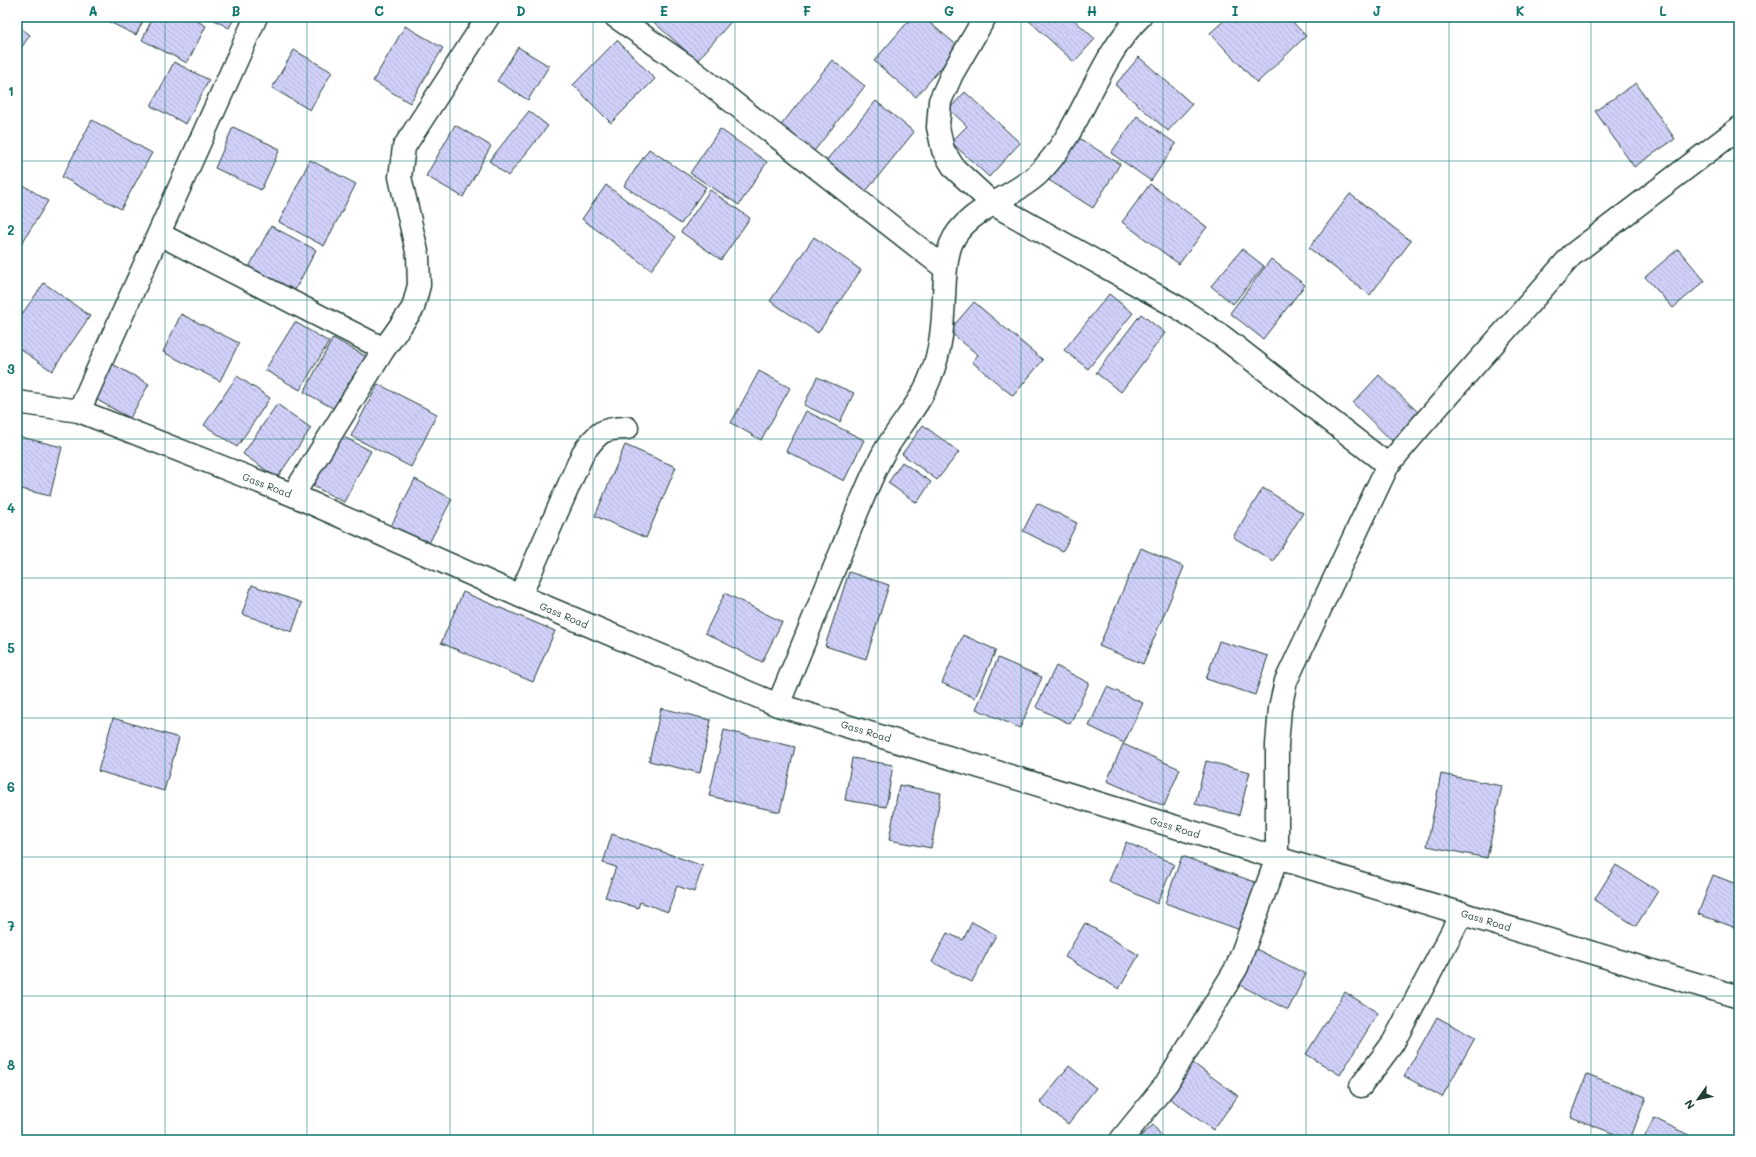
<svg xmlns="http://www.w3.org/2000/svg" width="1756" height="1157" font-family="Mali,sans-serif">
  <style>
    .building { fill: url(#building-back-hatch); stroke: #1f3d34 }
    .lines { fill: none; stroke-linecap: round; stroke-linejoin: round }
    .minor-casing { stroke: #1f3d34; stroke-width: 25 }
    .major-casing { stroke: #1f3d34; stroke-width: 25 }
    .minor { stroke: #fff; stroke-width: 22 }
    .major { stroke: #fff; stroke-width: 22 }
    .grid { fill: none; stroke: #0f766e; stroke-width: 1; stroke-opacity: 0.55 }
    .labels { text-anchor: middle; stroke-width: 4; stroke-linejoin: round; paint-order: stroke }
    .street-label { font-size: 10px; fill: #1f3d34; stroke: #fff }
    .neatline { fill: none; stroke: #0f766e; stroke-width: 1.5 }
    .grid-label { font-size: 13px; text-anchor: middle; font-weight: bold; fill: #0f766e }
  </style>
  <defs>
    <pattern id="building-back-hatch" width="6" height="6" patternUnits="userSpaceOnUse"><rect width="6" height="6" fill="#d1d0f9"/><path d="M-1 5l2 2M0 0l6 6M5-1l2 2" fill="none" stroke="#b3b4d6"/></pattern>
  </defs>
  <rect width="100%" height="100%" fill="#fff"/>
  <filter id="ink" filterUnits="userSpaceOnUse"><feTurbulence type="fractalNoise" baseFrequency=".025" numOctaves="2"/><feDisplacementMap in="SourceGraphic" scale="8" xChannelSelector="R" yChannelSelector="G"/><feConvolveMatrix kernelMatrix="1 2 1 2 8 2 1 2 1" color-interpolation-filters="sRGB"/></filter>
  <g filter="url(#ink)">
    <!-- building -->
    <path class="building" d="M99,17H145L136,35Z
      M153,17H190L206,26L187,63L142,40Z
      M209,17H235L229,28Z
      M648,17H735L697,61Z
      M912,17H923L959,47L916,97L874,61Z
      M1025,17H1071L1095,39L1074,62Z
      M1228,17H1288L1306,36L1257,83L1210,33Z
      M17,25L30,35L17,54Z
      M405,26L443,48L410,103L373,81Z
      M617,40L655,79L611,123L573,85Z
      M518,47L549,66L528,100L497,81Z
      M294,50L332,72L310,110L272,88Z
      M1139,57L1192,104L1168,131L1115,85Z
      M832,60L865,86L811,155L778,129Z
      M174,62L209,80L186,124L151,106Z
      M1636,83L1675,139L1634,167L1595,111Z
      M965,92L1020,143L989,177L951,142L967,126L949,109Z
      M876,101L914,132L863,195L824,163Z
      M529,111L548,126L508,176L489,161Z
      M1137,116L1176,144L1151,181L1111,153Z
      M92,120L152,153L121,209L62,177Z
      M455,125L491,146L463,197L426,176Z
      M233,127L280,149L261,190L215,168Z
      M720,129L767,162L739,205L690,173Z
      M1074,135L1120,164L1093,208L1047,179Z
      M649,149L706,187L681,224L624,186Z
      M310,160L356,184L324,246L279,222Z
      M17,181L48,201L17,251Z
      M1150,184L1207,227L1179,264L1122,222Z
      M606,185L676,237L651,270L582,219Z
      M710,190L750,218L721,260L681,232Z
      M1350,194L1411,241L1370,295L1309,248Z
      M271,226L316,250L294,292L249,267Z
      M814,237L861,270L818,333L770,301Z
      M1242,249L1264,266L1233,304L1211,286Z
      M1678,249L1705,281L1673,308L1645,277Z
      M1271,259L1305,285L1263,339L1230,313Z
      M44,283L90,316L52,371L17,347V321Z
      M1109,294L1133,313L1088,369L1064,350Z
      M974,302L1043,360L1013,396L972,362L978,355L949,331Z
      M181,314L239,343L220,381L163,352Z
      M1141,314L1165,333L1121,392L1096,373Z
      M295,322L329,342L300,390L265,370Z
      M333,338L369,358L340,412L304,392Z
      M107,361L149,384L130,418L88,395Z
      M759,371L790,388L761,440L731,423Z
      M1379,375L1419,413L1392,441L1353,403Z
      M237,376L270,398L237,447L204,425Z
      M817,377L854,393L840,422L804,405Z
      M378,384L437,414L411,467L351,436Z
      M277,404L311,428L277,478L243,454Z
      M806,411L864,440L844,481L786,451Z
      M923,425L959,452L937,480L902,454Z
      M340,435L371,451L344,502L313,486Z
      M17,436L62,447L50,496L17,488Z
      M625,445L676,467L646,538L595,516Z
      M902,462L931,482L917,503L888,483Z
      M415,479L452,499L427,547L390,528Z
      M1263,488L1303,513L1273,561L1233,537Z
      M1037,503L1077,523L1063,551L1023,531Z
      M1141,548L1184,567L1143,664L1099,646Z
      M849,572L889,585L866,659L825,646Z
      M252,585L302,603L292,632L242,614Z
      M463,592L555,631L533,682L441,643Z
      M725,593L782,622L762,662L705,633Z
      M963,635L996,650L975,698L942,683Z
      M1219,641L1268,656L1255,695L1206,679Z
      M998,658L1042,677L1020,728L976,709Z
      M1056,666L1089,683L1070,724L1036,707Z
      M1107,687L1143,703L1124,743L1089,726Z
      M661,708L711,720L700,773L649,761Z
      M113,718L179,738L164,791L98,771Z
      M724,730L795,747L780,812L709,796Z
      M1123,744L1180,769L1164,806L1107,781Z
      M852,758L893,765L886,807L845,800Z
      M1206,761L1250,772L1239,815L1195,804Z
      M1441,774L1502,786L1487,858L1427,846Z
      M899,785L941,793L931,848L889,840Z
      M612,834L703,866L694,892L677,886L668,912L640,902L638,908L605,897L616,867L603,863Z
      M1126,842L1174,864L1157,904L1109,881Z
      M1182,856L1263,885L1246,932L1165,903Z
      M1616,865L1658,891L1636,926L1594,900Z
      M1713,875L1739,885V929L1698,914Z
      M972,922L996,935L972,982L932,962L947,933L963,940Z
      M1085,923L1139,955L1119,989L1065,957Z
      M1252,947L1306,974L1288,1010L1234,982Z
      M1345,992L1378,1013L1340,1075L1306,1054Z
      M1437,1017L1475,1038L1442,1097L1404,1076Z
      M1193,1063L1238,1096L1213,1130L1168,1097Z
      M1069,1066L1096,1088L1068,1124L1040,1102Z
      M1587,1074L1646,1097L1630,1140L1571,1117Z
      M1654,1118L1699,1140H1643Z
      M1153,1125L1165,1140H1136Z"/>
    <g class="lines">
      <defs>
        <path id="minor" d="M616,17L688,67L946,269
          M985,17L952,74L940,101L938,127L943,150L954,168L993,204L1179,308L1223,337L1388,465
          M159,234L384,349
          M79,411L256,17
          M293,495L384,349L413,308L419,285L418,256L400,177L404,147L488,17
          M520,596L583,453C598,433 601,428 627,428
          M778,705C799,654 820,603 841,552C854,520 866,487 882,456C895,431 920,405 930,378C941,352 943,324 944,296C945,279 945,260 951,244C965,210 1013,198 1038,174C1083,130 1095,61 1140,17
          M1361,1086L1393,1043L1462,913
          M1121,1140L1167,1083L1237,967L1277,858V745L1280,708L1286,681L1388,465L1421,426L1572,255L1739,128"/>
        <path id="major" d="M17,402L79,411L293,495L520,596L778,705L1277,858L1739,997"/>
      </defs>
      <!-- minor casing -->
      <use href="#minor" class="minor-casing"/>
      <!-- major casing -->
      <use href="#major" class="major-casing"/>
      <!-- minor -->
      <use href="#minor" class="minor"/>
      <!-- major -->
      <use href="#major" class="major"/>
    </g>
  </g>
  <!-- grid -->
  <path class="grid" d="M165,17V1140M307,17V1140M450,17V1140M593,17V1140M735,17V1140M878,17V1140M1021,17V1140M1163,17V1140M1306,17V1140M1449,17V1140M1591,17V1140M17,161H1739M17,300H1739M17,439H1739M17,578H1739M17,718H1739M17,857H1739M17,996H1739"/>
  <g class="labels">
    <!-- street labels -->
    <g class="street-label">
      <text transform="translate(267 485) rotate(21)" y="4">Gass Road</text>
      <text transform="translate(564 615) rotate(23)" y="4">Gass Road</text>
      <text transform="translate(866 731) rotate(17)" y="4">Gass Road</text>
      <text transform="translate(1175 827) rotate(17)" y="4">Gass Road</text>
      <text transform="translate(1486 920) rotate(17)" y="4">Gass Road</text>
    </g>
  </g>
  <!-- margin -->
  <rect width="1756" height="1157" fill="none" stroke="#fff" stroke-width="44"/>
  <!-- north arrow -->
  <g transform="translate(1698 1099) rotate(237)" stroke="#ffffff" stroke-width="3" paint-order="stroke">
  <path d="M0-3L7 15L0 10L-7 15Z" fill="#1f3d34"/>
  <text y="-6" font-size="11" font-weight="bold" text-anchor="middle" fill="#1f3d34">N</text>
  </g>
  <rect x="22" y="22" width="1712" height="1113" class="neatline"/>
  <g class="grid-label">
    <text x="93" y="16">A</text>
    <text x="236" y="16">B</text>
    <text x="379" y="16">C</text>
    <text x="521" y="16">D</text>
    <text x="664" y="16">E</text>
    <text x="807" y="16">F</text>
    <text x="949" y="16">G</text>
    <text x="1092" y="16">H</text>
    <text x="1235" y="16">I</text>
    <text x="1377" y="16">J</text>
    <text x="1520" y="16">K</text>
    <text x="1663" y="16">L</text>
    <text x="11" y="96">1</text>
    <text x="11" y="235">2</text>
    <text x="11" y="374">3</text>
    <text x="11" y="513">4</text>
    <text x="11" y="653">5</text>
    <text x="11" y="792">6</text>
    <text x="11" y="931">7</text>
    <text x="11" y="1070">8</text>
  </g>
</svg>
